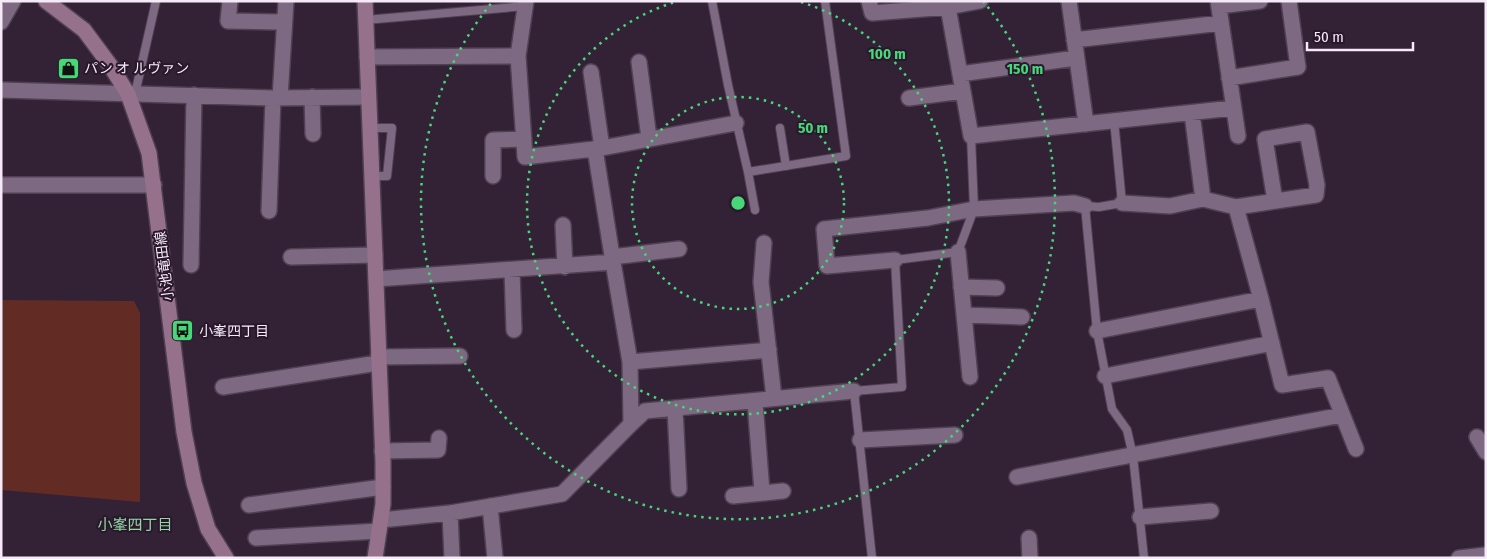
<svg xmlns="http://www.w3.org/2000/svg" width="1487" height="559" font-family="'Fira Sans Condensed','Noto Sans JP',sans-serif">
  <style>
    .pitch { fill: #622c24 }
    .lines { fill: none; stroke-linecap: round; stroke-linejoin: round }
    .service-casing { stroke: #4f4052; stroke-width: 10 }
    .minor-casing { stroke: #4f4052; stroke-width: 18 }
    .secondary-casing { stroke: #4f4052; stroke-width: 18 }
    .service { stroke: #7e6982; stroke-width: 8 }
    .minor { stroke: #7e6982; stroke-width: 15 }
    .secondary { stroke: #96718b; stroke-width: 15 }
    .ring { fill: none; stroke: #47d779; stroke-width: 2.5; stroke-dasharray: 2.5 5 }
    .labels { text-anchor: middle; stroke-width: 4; stroke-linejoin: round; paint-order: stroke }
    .poi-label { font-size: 14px; fill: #f6eaf8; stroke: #29182c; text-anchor: start }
    .street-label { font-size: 14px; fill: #f6eaf8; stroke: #29182c }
    .neighbourhood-label { font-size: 15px; fill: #93d7a3; stroke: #29182c }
    .centre { fill: #47d779; stroke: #29182c; stroke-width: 2.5 }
    .ring-label { font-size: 15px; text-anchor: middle; font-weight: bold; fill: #47d779; stroke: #29182c; stroke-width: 4; stroke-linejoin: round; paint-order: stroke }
  </style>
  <rect width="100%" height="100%" fill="#332136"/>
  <!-- pitch -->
  <path class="pitch" d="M1,300L134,301L140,313V502L1,490Z"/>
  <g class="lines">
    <defs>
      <path id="service" d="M712,1L728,85L748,172L846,156L825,1
        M365,20L526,6
        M135,94L156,1
        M1114,120L1122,203L1099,207L1085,206L1097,331L1112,409L1127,430L1133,456L1144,558
        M369,128H392L387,176H371
        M780,128L786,166
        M748,172L755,210
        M872,558L854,391L902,387L895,260L958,252L974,209L971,136"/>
      <path id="minor" d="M230,1L228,21L279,22L284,18
        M526,1L518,56L525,157L602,148L736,123
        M869,1L872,13L948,7L971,136L1233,108
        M1069,1L1086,124
        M1218,1L1238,136
        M1219,6L1260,1
        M948,7L980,1
        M1,22L13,1
        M1074,40L1221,23
        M367,57L518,56
        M639,62L649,138
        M591,72L602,148
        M960,74L1076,58
        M1229,78L1298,67L1289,1
        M1,90L273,98L368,97
        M312,97L313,134
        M280,98L286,1
        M909,98L963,91
        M1192,113L1203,199
        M595,149L613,262
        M493,176V140L524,139
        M1,185H154
        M1122,203L1170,206L1203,199L1236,207L1316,195L1317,185L1307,132L1265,139L1275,201
        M1236,207L1261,299L1282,385L1328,378L1356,449
        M269,211L273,98
        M563,225L565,267
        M764,243L761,282L774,398
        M958,252L970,377
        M291,257L375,255
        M612,257L679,249
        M895,260L827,266L824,229L928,218L974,209L1074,203L1085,206
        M191,265L194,95
        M512,271L514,330
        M376,279L613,262L630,362L631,424L562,494L450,513L381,520
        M961,287L997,288
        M964,315L1022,317
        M1097,331L1261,299
        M378,357L460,356
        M630,362L769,350
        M1105,376L1272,343
        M223,387L378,363
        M755,402L762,492
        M675,408L679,489
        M631,424L645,411L854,391
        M1477,437L1486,452
        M860,440L955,435
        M382,451L438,450L439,438
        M1017,477L1342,415
        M733,496L783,491
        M249,505L383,487
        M490,506L495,558
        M450,513L452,558
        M1140,517L1211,511
        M256,538L379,531
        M1029,538L1030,558
        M1459,558L1486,555"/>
      <path id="secondary" d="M46,1L84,30L110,65L128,94L149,153L184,432L194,483L208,529L226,558
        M365,1L383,462V504L375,558"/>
    </defs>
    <!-- service casing -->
    <use href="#service" class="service-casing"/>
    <!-- minor casing -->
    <use href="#minor" class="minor-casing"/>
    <!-- secondary casing -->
    <use href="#secondary" class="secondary-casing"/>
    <!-- service -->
    <use href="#service" class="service"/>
    <!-- minor -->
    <use href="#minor" class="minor"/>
    <!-- secondary -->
    <use href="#secondary" class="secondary"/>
  </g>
  <!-- distance rings -->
  <g class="ring">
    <circle cx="738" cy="203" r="106"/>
    <path d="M801 2A211 211 0 1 1 675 2"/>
    <path d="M983 1A317 317 0 1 1 493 1"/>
  </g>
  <!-- icons -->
  <defs>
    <symbol id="shop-square" viewBox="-11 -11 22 22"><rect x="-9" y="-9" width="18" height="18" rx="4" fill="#47d779" stroke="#29182c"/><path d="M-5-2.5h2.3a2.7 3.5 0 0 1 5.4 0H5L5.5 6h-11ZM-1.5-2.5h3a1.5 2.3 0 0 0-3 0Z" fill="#111"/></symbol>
    <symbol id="bus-square" viewBox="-11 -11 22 22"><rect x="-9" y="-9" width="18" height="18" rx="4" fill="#47d779" stroke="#29182c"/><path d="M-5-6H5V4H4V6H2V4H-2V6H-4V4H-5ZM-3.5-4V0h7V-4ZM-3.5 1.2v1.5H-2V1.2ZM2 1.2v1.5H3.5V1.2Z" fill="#111"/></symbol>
  </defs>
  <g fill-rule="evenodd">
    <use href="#shop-square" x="56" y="56" width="25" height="25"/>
    <use href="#bus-square" x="170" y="318" width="25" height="25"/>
  </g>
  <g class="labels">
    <!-- poi labels -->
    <g class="poi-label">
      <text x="84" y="73">パン オ ルヴァン</text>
      <text x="199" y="336">小峯四丁目</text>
    </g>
    <!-- street labels -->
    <g class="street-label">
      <text transform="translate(164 266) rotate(-97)" y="5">小池竜田線</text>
    </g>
    <!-- neighbourhood labels -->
    <g class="neighbourhood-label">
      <text x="135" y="530">小峯四丁目</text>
    </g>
  </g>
  <circle cx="738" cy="203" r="8" class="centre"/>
  <g class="ring-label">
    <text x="887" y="59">100 m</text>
    <text x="1025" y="74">150 m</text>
    <text x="813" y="133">50 m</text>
  </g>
  <!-- border -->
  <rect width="1487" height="559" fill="none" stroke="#f6eaf8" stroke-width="5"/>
  <!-- scale -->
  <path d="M1307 42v8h106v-8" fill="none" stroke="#f6eaf8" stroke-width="2.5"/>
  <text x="1314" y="42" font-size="15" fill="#f6eaf8" stroke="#29182c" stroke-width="4" paint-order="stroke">50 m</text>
</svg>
